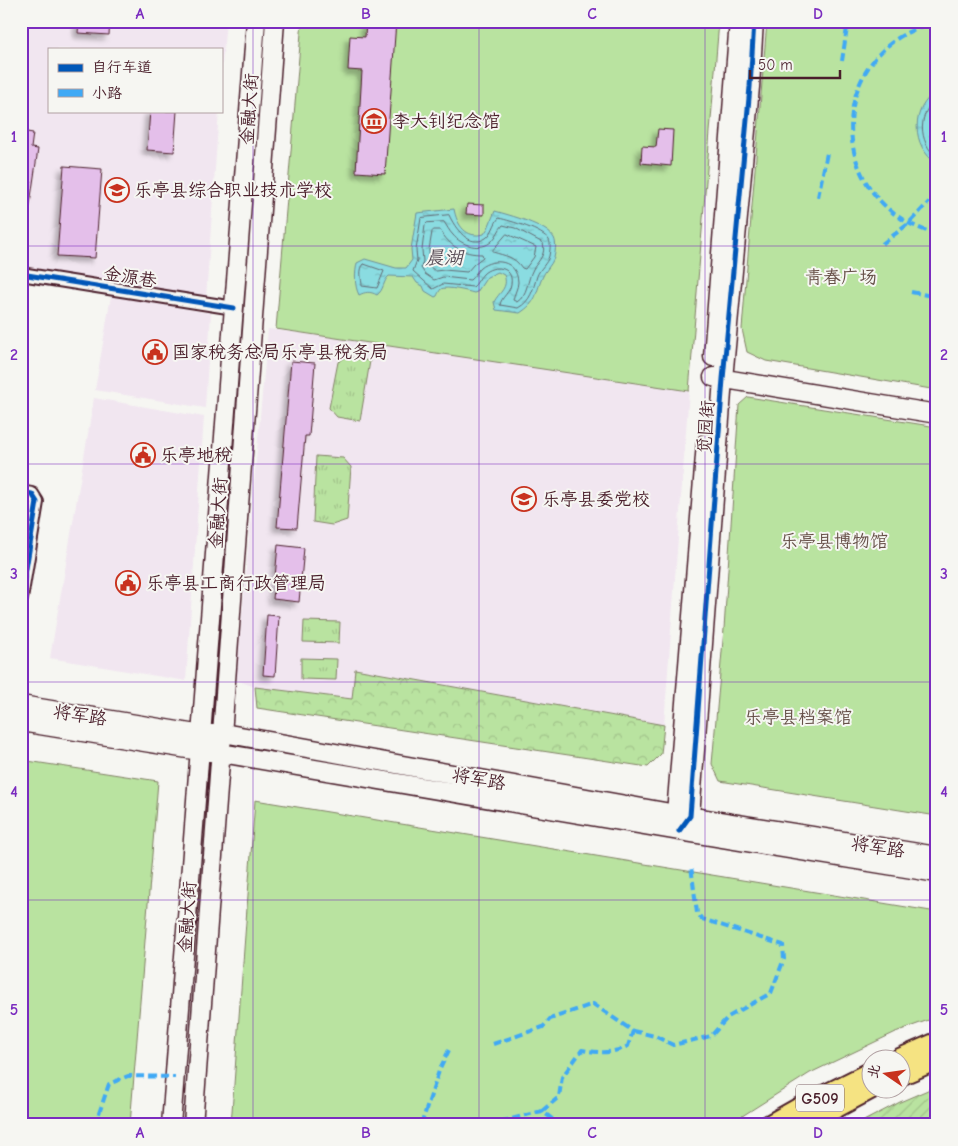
<svg xmlns="http://www.w3.org/2000/svg" width="958" height="1146" font-family="'Comic Neue','LXGW WenKai TC',sans-serif">
  <style>
    .built { fill: #f1e6f0 }
    .grass { fill: url(#grass-tufts); stroke: #828166 }
    .forest { fill: url(#forest-crowns); stroke: #828166 }
    .park { fill: #b9e3a0; stroke: #828166 }
    .garden { fill: url(#garden-furrows); stroke: #828166 }
    .water { fill: url(#water-ripples); stroke: #709098 }
    .lines { fill: none; stroke-linecap: round; stroke-linejoin: round }
    .shore { stroke: #646b74; stroke-width: 1 }
    .building { fill: #e4bfea; stroke: #4a1f2b; filter: url(#shadow) }
    .street-casing { stroke: #4a1f2b; stroke-width: 16 }
    .secondary-casing { stroke: #4a1f2b; stroke-width: 21 }
    .primary-casing { stroke: #4a1f2b; stroke-width: 24 }
    .street { stroke: #f6f6f2; stroke-width: 12 }
    .secondary { stroke: #f6f6f2; stroke-width: 18 }
    .primary { stroke: #f5e382; stroke-width: 20 }
    .quiet { stroke: #3fa9f5; stroke-width: 4; stroke-dasharray: 8 4; stroke-linecap: butt }
    .cycleway-casing { stroke: #f6f6f2; stroke-width: 8 }
    .cycleway { stroke: #0057b8; stroke-width: 5 }
    .grid { fill: none; stroke: #7b2cbf; stroke-width: 1; stroke-opacity: 0.55 }
    .labels { text-anchor: middle; stroke-width: 4; stroke-linejoin: round; paint-order: stroke }
    .shield { fill: #f6f6f2; stroke: #7e6067; stroke-width: 1 }
    .shield-label { font-size: 16px; font-weight: bold; fill: #4a1f2b }
    .street-label { font-size: 18px; fill: #4a1f2b; stroke: #f6f6f2 }
    .poi-label { font-size: 18px; fill: #4a1f2b; stroke: #f6f6f2; text-anchor: start }
    .park-label { font-size: 18px; fill: #665048; stroke: #f6f6f2 }
    .water-label { font-size: 19px; font-style: italic; fill: #5a4e58; stroke: #f6f6f2 }
    .neatline { fill: none; stroke: #7b2cbf; stroke-width: 2 }
    .grid-label { font-size: 16px; text-anchor: middle; font-weight: bold; fill: #7b2cbf }
  </style>
  <defs>
    <pattern id="grass-tufts" width="24" height="20" patternUnits="userSpaceOnUse" patternTransform="scale(1.25)"><rect width="24" height="20" fill="#b9e3a0"/><path d="M3 7l-1-3M5 7V3M7 7l1-3M15 17l-1-3M17 17v-4M19 17l1-3" fill="none" stroke="#a1c28a"/></pattern>
    <pattern id="forest-crowns" width="20" height="18" patternUnits="userSpaceOnUse" patternTransform="scale(1.25)"><rect width="20" height="18" fill="#b9e3a0"/><path d="M2 6a3 3 0 1 1 6 0M12 15a3 3 0 1 1 6 0" fill="none" stroke="#a1c28a"/></pattern>
    <pattern id="garden-furrows" width="10" height="10" patternUnits="userSpaceOnUse" patternTransform="scale(1.25)"><rect width="10" height="10" fill="#b9e3a0"/><path d="M-1 1l2-2M0 10L10 0M9 11l2-2" fill="none" stroke="#a1c28a"/></pattern>
    <pattern id="water-ripples" width="26" height="14" patternUnits="userSpaceOnUse" patternTransform="scale(1.25)"><rect width="26" height="14" fill="#8adce1"/><path d="M2 4q2-2 4 0t4 0M15 11q2-2 4 0t4 0" fill="none" stroke="#79bcc1"/></pattern>
    <filter id="shadow"><feDropShadow dx="-4.5" dy="4.5" stdDeviation="2.5" flood-color="#0004"/></filter>
  </defs>
  <rect width="100%" height="100%" fill="#f6f6f2"/>
  <filter id="ink" filterUnits="userSpaceOnUse"><feTurbulence type="fractalNoise" baseFrequency=".02" numOctaves="2"/><feDisplacementMap in="SourceGraphic" scale="10" xChannelSelector="R" yChannelSelector="G"/><feConvolveMatrix kernelMatrix="1 2 1 2 8 2 1 2 1" color-interpolation-filters="sRGB"/></filter>
  <g filter="url(#ink)">
    <!-- built -->
    <path class="built" d="M21,21H226L221,76V49H49V111H219L206,299L21,268Z
      M111,296L211,313L205,408L95,390Z
      M268,329L379,343L689,391L664,725L355,669L352,699L255,687L236,680Z
      M94,398L204,417L186,681L50,658Z"/>
    <!-- grass -->
    <path class="grass" d="M346,357L370,361L360,421L337,417L329,408L338,362Z
      M316,456L343,458L351,467L347,520L332,525L313,522Z
      M304,621L340,622L339,643L303,642Z
      M301,658L337,659L336,680L301,679Z"/>
    <!-- forest -->
    <path class="forest" d="M355,669L664,725L661,754L648,767L257,708L255,687L352,699Z"/>
    <!-- park -->
    <path class="park" d="M302,21H719L689,391L276,329Z
      M767,21H937V390L766,361L747,352L742,329Z
      M748,397L937,427V816L720,781L712,764L724,629L739,405Z
      M21,760L158,781L130,1125H21Z
      M255,800L937,912V1017L898,1031L810,1073L728,1125H231Z"/>
    <!-- garden -->
    <path class="garden" d="M937,1086V1125H856L900,1102Z"/>
    <!-- water -->
    <path class="water" d="M937,91V164C911,146 910,108 937,91Z
      M454,209C457,225 466,239 484,234L488,228L495,211C509,215 547,225 554,238C557,244 555,253 554,258C551,266 545,270 542,278C535,295 537,302 520,313L496,310L494,302C499,292 509,288 504,275L498,272L487,277L477,292L474,293C467,291 447,286 441,289C439,291 438,294 437,296L435,297L425,291L423,286L417,283L413,277L389,276C383,281 384,290 377,295C370,291 365,292 359,295C354,285 355,273 357,263L365,259L396,268H406L412,260L411,249L417,213Z"/>
    <g class="lines">
      <!-- shore -->
      <path class="shore" d="M937,97C918,114 917,140 937,158
        M449,215C455,228 469,249 486,238C493,233 494,223 499,218C511,221 543,230 549,240C551,244 550,251 549,256C547,264 540,268 537,276C533,289 531,301 518,308L500,305C501,297 510,293 511,284C514,266 493,264 483,274C479,278 477,284 473,287L443,284L433,289L413,271L417,260L416,250L421,218Z
        M444,222C447,226 449,231 453,235C461,245 481,252 492,241C497,236 499,229 503,225L515,228L543,243C546,255 539,260 533,269C527,280 528,295 517,302L513,300C514,294 518,288 518,282C517,260 494,257 480,268C476,272 474,277 470,280L443,277L434,280L425,274L421,268L423,261L422,250L425,225L427,223Z
        M434,230H440C450,247 463,254 482,254L483,257L474,264L467,272L444,270L435,271L430,267L429,250L432,232Z
        M507,234L536,247L534,257L525,269L522,268C514,256 505,256 493,252V250Z
        M364,264L384,271L377,288L362,286C362,279 358,270 364,264Z"/>
    </g>
    <!-- building -->
    <path class="building" d="M79,21H110L109,35L78,33Z
      M366,21H396L385,174L356,172L362,71L348,70L350,36L365,37Z
      M150,111H177L174,152L147,150Z
      M658,129L673,130L671,166L641,163L642,146L656,147Z
      M21,131L33,133L31,148L38,149L27,225H21Z
      M64,166L102,169L95,258L57,256Z
      M467,204L484,205V215L466,214Z
      M291,361L315,363L309,436H305L297,528L277,527Z
      M278,545L304,548L299,602L273,599Z
      M267,615L279,616L275,676L263,675Z"/>
    <g class="lines">
      <defs>
        <path id="street" d="M21,274L234,308
          M21,492L32,494L37,502L21,599"/>
        <path id="secondary" d="M713,357L739,21
          M713,377L937,414
          M21,705L202,735L223,733L676,814L937,856
          M21,722L200,751L221,753L679,831L937,873
          M684,825L690,816L723,379L750,87L754,21
          M678,826L676,814L706,443
          M171,1125L256,21
          M193,1125L275,21"/>
        <path id="primary" d="M900,1059L937,1043
          M900,1075L937,1059
          M770,1125L800,1108L870,1073
          M803,1125L872,1088"/>
      </defs>
      <!-- street casing -->
      <use href="#street" class="street-casing"/>
      <!-- secondary casing -->
      <use href="#secondary" class="secondary-casing"/>
      <!-- primary casing -->
      <use href="#primary" class="primary-casing"/>
      <!-- street -->
      <use href="#street" class="street"/>
      <!-- secondary -->
      <use href="#secondary" class="secondary"/>
      <!-- primary -->
      <use href="#primary" class="primary"/>
      <!-- quiet -->
      <path class="quiet" d="M937,22C823,47 822,204 937,234
        M842,61L848,21
        M818,197L827,153
        M882,244L908,224L929,202
        M911,292L932,296L937,295
        M633,1031L655,1036L673,1045L711,1036L728,1017L771,993L784,959L783,945L702,919L697,913L691,866
        M493,1044L543,1027L550,1019L593,1004L633,1031L628,1046C612,1054 599,1053 582,1050L562,1077L559,1097L542,1111
        M95,1125L109,1084L128,1076L175,1077
        M421,1125L439,1071L449,1050
        M477,1125L499,1122L542,1111L560,1125"/>
      <defs>
        <path id="cycleway" d="M21,274L234,308
          M21,492L32,494L37,502L21,599
          M679,831L690,816L723,379L750,87L754,21"/>
      </defs>
      <!-- cycleway casing -->
      <use href="#cycleway" class="cycleway-casing"/>
      <!-- cycleway -->
      <use href="#cycleway" class="cycleway"/>
    </g>
  </g>
  <!-- grid -->
  <path class="grid" d="M253,21V1125M479,21V1125M705,21V1125M21,246H937M21,464H937M21,682H937M21,900H937"/>
  <!-- icons -->
  <defs>
    <symbol id="museum-ring" viewBox="-11 -11 22 22"><circle r="9.5" fill="#f6f6f2" stroke="#c8321e" stroke-width="1.5"/><path d="M0-6L6-3V-2H-6V-3ZM-5-1h2V3h-2ZM-1-1h2V3h-2ZM3-1h2V3H3ZM-6 4H6V6H-6Z" fill="#c8321e"/></symbol>
    <symbol id="school-ring" viewBox="-11 -11 22 22"><circle r="9.5" fill="#f6f6f2" stroke="#c8321e" stroke-width="1.5"/><path d="M0-5L7-2L0 1L-7-2ZM-4 1L0 2.5L4 1V4Q0 6-4 4Z" fill="#c8321e"/></symbol>
    <symbol id="civic-ring" viewBox="-11 -11 22 22"><circle r="9.5" fill="#f6f6f2" stroke="#c8321e" stroke-width="1.5"/><path d="M-.6-6.5H3V-4.5H.6V-3L4-1V1h2V6H-6V1h2V-1L-.6-3ZM-1.2 2.5V6h2.4V2.5Z" fill="#c8321e"/></symbol>
  </defs>
  <g fill-rule="evenodd">
    <use href="#museum-ring" x="360" y="107" width="28" height="28"/>
    <use href="#school-ring" x="103" y="176" width="28" height="28"/>
    <use href="#civic-ring" x="141" y="338" width="28" height="28"/>
    <use href="#civic-ring" x="129" y="441" width="28" height="28"/>
    <use href="#school-ring" x="510" y="485" width="28" height="28"/>
    <use href="#civic-ring" x="114" y="569" width="28" height="28"/>
  </g>
  <g class="labels">
    <!-- shield labels -->
    <rect class="shield" x="796" y="1084.5" width="48" height="27" rx="4"/>
    <g class="shield-label">
      <text x="820" y="1104">G509</text>
    </g>
    <!-- street labels -->
    <g class="street-label">
      <text transform="translate(249 109) rotate(-86)" y="6">金融大街</text>
      <text transform="translate(130 277) rotate(9)" y="6">金源巷</text>
      <text transform="translate(706 427) rotate(-86)" y="6">觅园街</text>
      <text transform="translate(218 513) rotate(-86)" y="6">金融大街</text>
      <text transform="translate(80 715) rotate(9)" y="6">将军路</text>
      <text transform="translate(479 779) rotate(10)" y="6">将军路</text>
      <text transform="translate(878 847) rotate(9)" y="6">将军路</text>
      <text transform="translate(187 917) rotate(-86)" y="6">金融大街</text>
    </g>
    <!-- poi labels -->
    <g class="poi-label">
      <text x="392" y="127">李大钊纪念馆</text>
      <text x="134" y="196">乐亭县综合职业技术学校</text>
      <text x="172" y="358">国家税务总局乐亭县税务局</text>
      <text x="160" y="461">乐亭地税</text>
      <text x="542" y="505">乐亭县委党校</text>
      <text x="146" y="589">乐亭县工商行政管理局</text>
    </g>
    <!-- park labels -->
    <g class="park-label">
      <text x="841" y="283">青春广场</text>
      <text x="834" y="547">乐亭县博物馆</text>
      <text x="798" y="723">乐亭县档案馆</text>
    </g>
    <!-- water labels -->
    <g class="water-label">
      <text x="444" y="264">晨湖</text>
    </g>
  </g>
  <!-- margin -->
  <rect width="958" height="1146" fill="none" stroke="#f6f6f2" stroke-width="55"/>
  <!-- legend -->
  <rect x="48" y="48" width="175" height="65" fill="#f6f6f2" stroke="#b1a0a2"/>
  <rect x="58" y="64" width="25" height="8" fill="#0057b8" stroke="#b1a0a2"/>
  <text x="92" y="72" font-size="15" fill="#4a1f2b">自行车道</text>
  <rect x="58" y="89" width="25" height="8" fill="#3fa9f5" stroke="#b1a0a2"/>
  <text x="92" y="98" font-size="15" fill="#4a1f2b">小路</text>
  <!-- north arrow -->
  <g transform="translate(886 1074) rotate(283)"><circle r="24" fill="#f6f6f2" stroke="#b1a0a2"/>
  <path d="M0-4L9 19L0 12L-9 19Z" fill="#c8321e"/>
  <text y="-8" font-size="14" font-weight="bold" text-anchor="middle" fill="#4a1f2b">北</text>
  </g>
  <!-- scale -->
  <path d="M750 70v8h90v-8" fill="none" stroke="#4a1f2b" stroke-width="2.5"/>
  <text x="758" y="70" font-size="15" fill="#4a1f2b" stroke="#f6f6f2" stroke-width="4" paint-order="stroke">50 m</text>
  <rect x="28" y="28" width="902" height="1090" class="neatline"/>
  <g class="grid-label">
    <text x="140" y="19">A</text>
    <text x="366" y="19">B</text>
    <text x="592" y="19">C</text>
    <text x="818" y="19">D</text>
    <text x="14" y="142">1</text>
    <text x="944" y="142">1</text>
    <text x="14" y="360">2</text>
    <text x="944" y="360">2</text>
    <text x="14" y="579">3</text>
    <text x="944" y="579">3</text>
    <text x="14" y="797">4</text>
    <text x="944" y="797">4</text>
    <text x="14" y="1015">5</text>
    <text x="944" y="1015">5</text>
    <text x="140" y="1138">A</text>
    <text x="366" y="1138">B</text>
    <text x="592" y="1138">C</text>
    <text x="818" y="1138">D</text>
  </g>
</svg>
